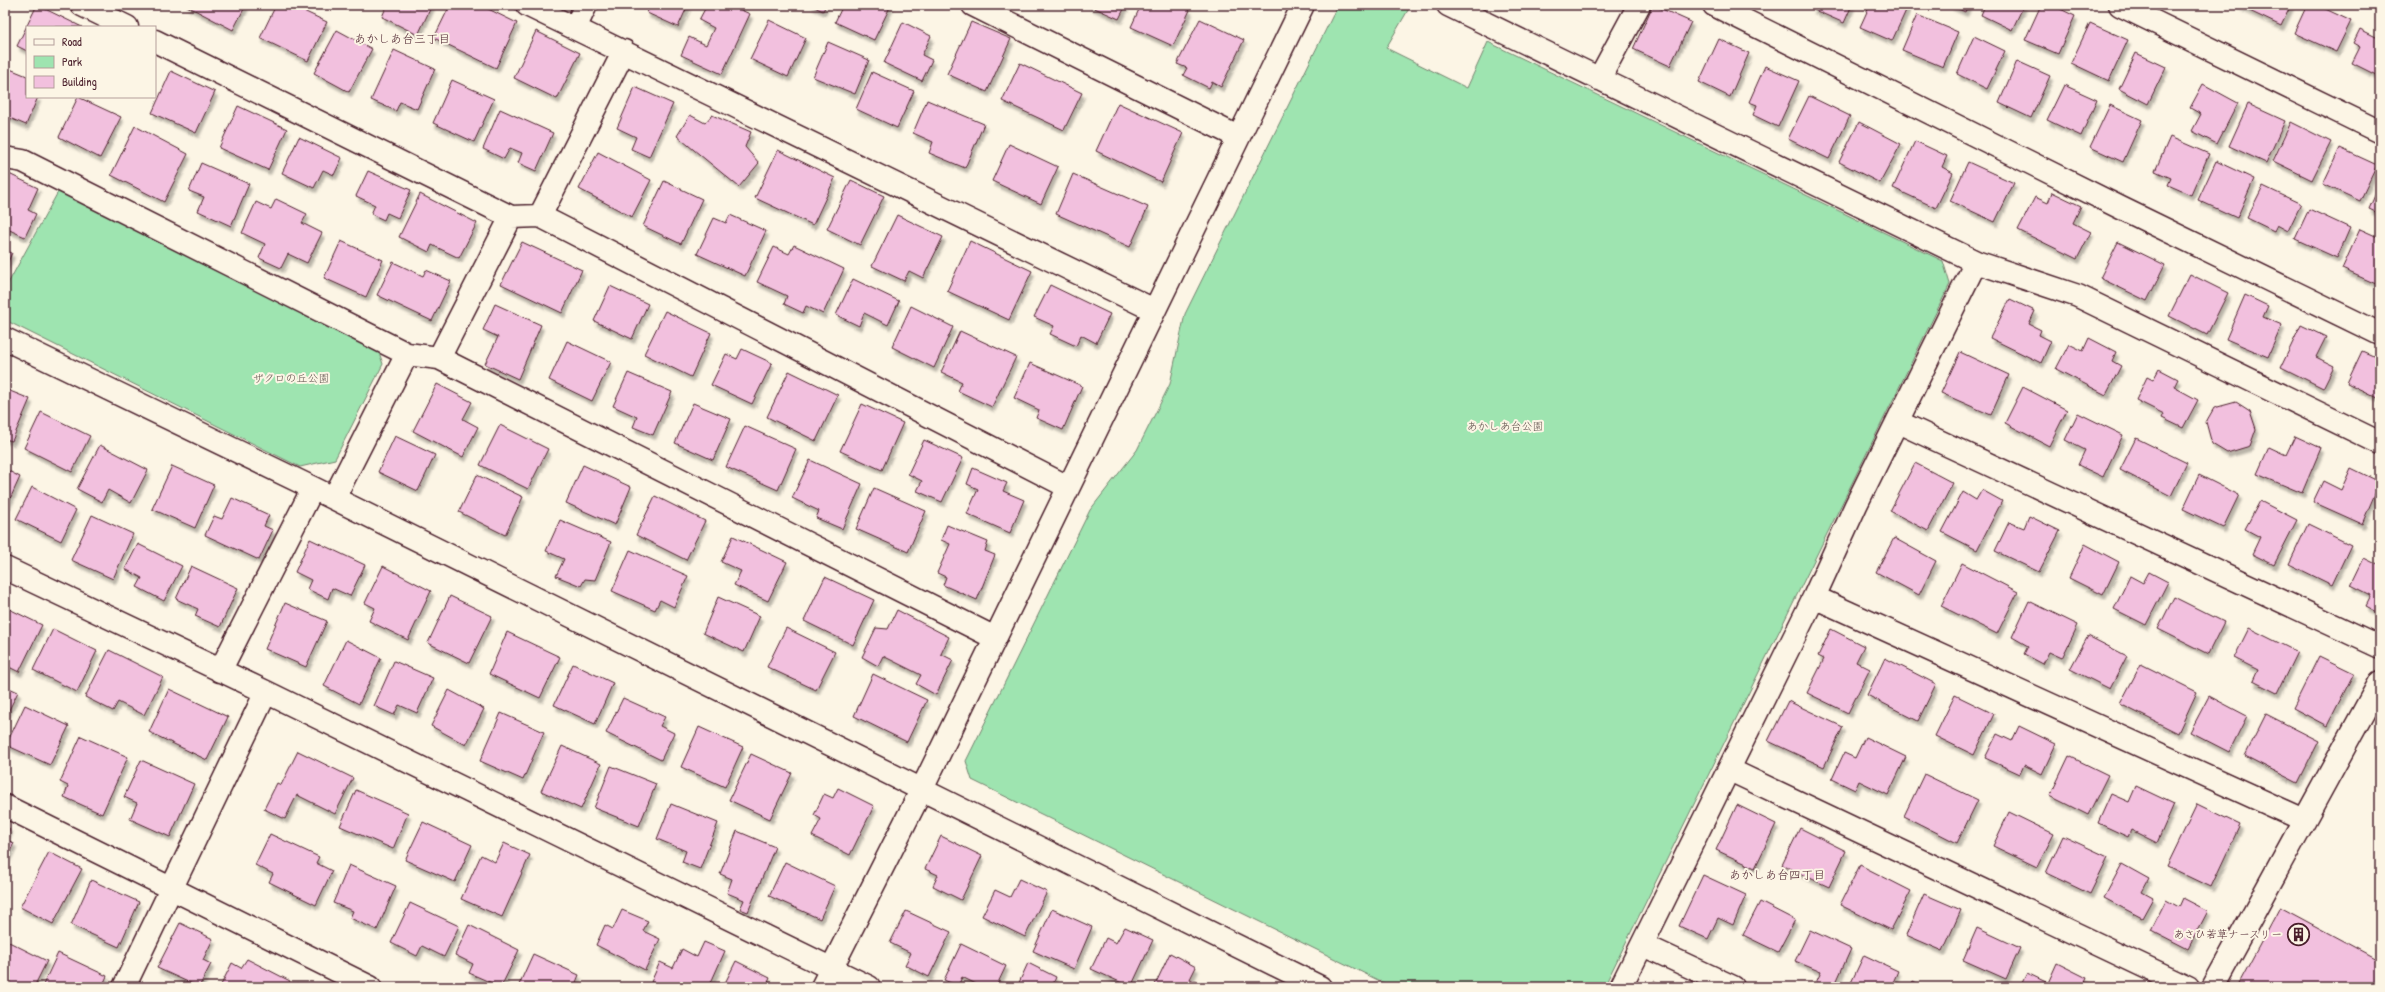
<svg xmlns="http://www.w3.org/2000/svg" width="2385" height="992" font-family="'Patrick Hand','Klee One',sans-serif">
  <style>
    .green { fill: #9ee4b0; stroke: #74826e }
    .building { fill: #f2c0de; stroke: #4a1f2b; filter: url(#shadow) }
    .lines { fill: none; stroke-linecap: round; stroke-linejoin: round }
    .street-casing { stroke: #4a1f2b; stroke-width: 25 }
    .street { stroke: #fcf5e5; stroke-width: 22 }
    .labels { text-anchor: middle; stroke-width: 4; stroke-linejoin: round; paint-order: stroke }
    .park-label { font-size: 11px; fill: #5f504c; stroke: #fcf5e5 }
    .poi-label { font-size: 11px; fill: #4a1f2b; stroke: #fcf5e5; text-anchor: end }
    .neighbourhood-label { font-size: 12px; fill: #4a1f2b; stroke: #fcf5e5 }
  </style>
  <defs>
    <filter id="shadow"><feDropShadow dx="2.5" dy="4.5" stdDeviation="1" flood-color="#0004"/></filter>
  </defs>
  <rect width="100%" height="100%" fill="#fcf5e5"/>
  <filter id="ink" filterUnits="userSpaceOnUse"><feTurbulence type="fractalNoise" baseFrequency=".025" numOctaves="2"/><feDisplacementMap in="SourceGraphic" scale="8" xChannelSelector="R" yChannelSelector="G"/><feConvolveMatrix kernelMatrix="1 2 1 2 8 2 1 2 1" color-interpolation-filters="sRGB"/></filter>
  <g filter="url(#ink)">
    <!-- green -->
    <path class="green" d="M1338,5H1411L1386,48L1467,88L1488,42L1943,261L1950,284L1604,987H1392L972,780L966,761L1090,510L1137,450L1170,384L1185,314Z
      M64,181L373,335L383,364L335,459L300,467L5,320V289Z"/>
    <!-- building -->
    <path class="building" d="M37,5L82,27H27V51L17,46Z
      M185,5H246L233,30Z
      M276,5H291L327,22L308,61L260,38Z
      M387,5H432L418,35L382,17Z
      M450,5H480L517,23L496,68L434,38Z
      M650,5H688L678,27L647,13Z
      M707,5H730L750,14L722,74L681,55L689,37L706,45L714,28L699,20Z
      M810,5H826L823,11Z
      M843,5H891L874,40L835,22Z
      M1088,5H1126L1119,19Z
      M1141,5H1180L1190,10L1173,46L1131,27Z
      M1653,5L1691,22L1670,66L1633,49Z
      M1814,5H1852L1844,23L1812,9Z
      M1870,5L1908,6L1892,41L1860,27Z
      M1950,5H1968L1965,12Z
      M1985,5H2024L2012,30L1981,15Z
      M2041,5H2052L2075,16L2058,54L2025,40Z
      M2237,5H2291L2281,26Z
      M2307,5H2317L2351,21L2336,52L2294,33Z
      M1917,15L1958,32L1943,67L1902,50Z
      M1200,19L1244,40L1221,87L1212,82L1209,88L1183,75L1187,68L1177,64Z
      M769,20L806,38L788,77L750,59Z
      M903,22L931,36L922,55L932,60L922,81L884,63Z
      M971,22L1011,39L987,92L947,74Z
      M2090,23L2128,40L2109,81L2071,63Z
      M2360,29L2380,39V77L2352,63L2360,47L2353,43Z
      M337,30L372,49L349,92L314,73Z
      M536,31L580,53L557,99L514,78Z
      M1974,36L2005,51L1987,89L1957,74Z
      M1719,39L1749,53L1730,97L1699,82Z
      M828,42L869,60L855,94L813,77Z
      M394,50L435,69L417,109L400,102L396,111L371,100Z
      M2136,53L2166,67L2148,104L2119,89Z
      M2017,61L2050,76L2031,118L1999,103Z
      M1020,63L1082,93L1064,130L1002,101Z
      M1765,66L1799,81L1778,127L1753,115L1757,105L1749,102Z
      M5,67L27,76V97H38L26,125L5,116Z
      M171,71L215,92L196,133L152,113Z
      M872,72L914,91L897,128L856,109Z
      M452,80L494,99L474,142L433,123Z
      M2203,84L2238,103L2217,144L2192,131L2201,114L2190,108Z
      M2064,85L2097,100L2081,136L2047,120Z
      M635,87L673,104L649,157L631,149L636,137L617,128Z
      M1809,96L1850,116L1829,159L1788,139Z
      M78,97L121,117L100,158L59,137Z
      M927,100L984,124L965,168L929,153L933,142L913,133Z
      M1118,103L1183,133L1161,182L1096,151Z
      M2248,104L2285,121L2266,163L2229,146Z
      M2110,105L2142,120L2123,162L2090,147Z
      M238,106L287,129L268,170L219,148Z
      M500,109L553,133L536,171L518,163L522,153L510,148L504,159L483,149Z
      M690,115L705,123L712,115L751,132L745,147L759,163L739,187L677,136Z
      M1859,122L1901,144L1880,183L1839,162Z
      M2291,122L2331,142L2312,180L2273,161Z
      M135,126L188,154L164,202L111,175Z
      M299,137L342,158L334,175L323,170L314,188L282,173Z
      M2170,137L2209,154L2191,195L2168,185L2171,178L2155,171Z
      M1915,141L1947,156L1942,167L1953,173L1936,208L1893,188Z
      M1009,144L1058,167L1041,204L992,181Z
      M2340,148L2377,165L2360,201L2323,184Z
      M778,150L835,178L813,225L755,198Z
      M598,152L651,180L632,217L579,189Z
      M2216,161L2254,179L2237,218L2198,200Z
      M1968,162L2014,183L1995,222L1950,201Z
      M201,163L249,184L231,226L198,211L204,197L189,191Z
      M368,171L411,190L398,218L387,213L384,220L371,214L375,205L356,196Z
      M5,172L38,188L28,210L36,214L25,237L5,228Z
      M1073,174L1148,207L1130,247L1056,214Z
      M851,180L884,196L860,245L827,229Z
      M664,181L702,199L681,244L643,226Z
      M2380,184V214L2369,209Z
      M2263,186L2301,204L2288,231L2277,225L2274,231L2247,218Z
      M2052,192L2081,206L2073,223L2091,232L2077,259L2018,230L2035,197L2048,203Z
      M420,194L477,223L459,258L432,245L429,252L399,237Z
      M276,199L307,214L302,223L322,233L307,263L288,254L281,268L259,258L265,244L242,233L256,202L271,209Z
      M2309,209L2350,228L2337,258L2295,239Z
      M730,215L766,231L745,276L697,254L714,218L726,223Z
      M897,215L943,237L923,278L909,271L904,281L872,266Z
      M2360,229L2380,238V276L2376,284L2342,269Z
      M341,241L383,260L366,297L324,278Z
      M970,241L1032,271L1009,320L947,291Z
      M522,242L582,270L562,313L501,284Z
      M2118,242L2165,265L2147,301L2100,278Z
      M794,245L844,269L823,314L806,306L803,313L784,304L787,296L757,282L774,247L789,254Z
      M5,250L12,253L5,268Z
      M393,262L423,276L426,270L451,281L432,321L377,295Z
      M2190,274L2228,293L2207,335L2169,316Z
      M853,279L899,301L888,325L864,313L859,326L836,315Z
      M1050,285L1110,314L1096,343L1081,335L1076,346L1050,334L1054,326L1034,317Z
      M610,286L648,304L632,339L594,321Z
      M2245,295L2268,306L2263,317L2282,325L2268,357L2226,339Z
      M2010,299L2035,311L2029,324L2041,330L2039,335L2051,341L2041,363L1990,338Z
      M495,304L541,325L518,379L485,364L498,337L483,330Z
      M911,306L953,327L934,368L892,347Z
      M665,311L711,333L691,377L644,354Z
      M2301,325L2326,337L2316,357L2334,366L2323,388L2281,367Z
      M960,331L1016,357L992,407L958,391L962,382L941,372Z
      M2089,338L2116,352L2112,361L2121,366L2106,395L2056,369L2069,344L2083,351Z
      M567,341L611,362L592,401L549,380Z
      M742,349L772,363L752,404L711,385L726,354L737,359Z
      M2362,351L2380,359V399L2347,383Z
      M1960,352L2009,375L1991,415L1941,393Z
      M1030,363L1082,386L1063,430L1036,418L1039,410L1014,398Z
      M2159,369L2178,379L2174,387L2198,400L2183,428L2162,418L2164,414L2136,400L2147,377L2153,380Z
      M789,371L838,395L816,441L767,417Z
      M628,373L672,392L653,435L633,427L637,417L613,406Z
      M437,384L472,402L463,419L478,427L463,457L413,431Z
      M2023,387L2067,410L2049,446L2005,423Z
      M5,389L30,399L12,441L5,439Z
      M2236,402L2250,411L2256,429L2250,446L2227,453L2212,444L2206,422L2214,408Z
      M693,403L731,419L713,460L675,443Z
      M862,404L903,423L882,470L840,451Z
      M41,412L90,436L72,472L24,448Z
      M2078,413L2123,435L2103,477L2078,465L2085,450L2065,440Z
      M500,425L548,449L528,489L480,465Z
      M745,426L796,449L778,490L726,467Z
      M395,436L435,455L418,491L378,472Z
      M2295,436L2321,448L2302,493L2257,474L2269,447L2286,455Z
      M2136,438L2187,463L2171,496L2120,470Z
      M924,440L963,458L942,502L917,491L922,481L908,474Z
      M100,445L148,470L131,503L108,490L102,502L77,489Z
      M810,460L862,484L842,529L816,518L819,511L792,498Z
      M1915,463L1953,483L1928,531L1890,511Z
      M583,465L631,487L615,525L566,503Z
      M172,466L214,485L195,528L152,509Z
      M973,468L1007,483L1003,491L1024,500L1010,533L967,514L978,489L967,484Z
      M2351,468L2380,482L2362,524L2313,502L2323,481L2341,490Z
      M5,469L20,477L5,510Z
      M477,475L523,497L505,535L459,512Z
      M2199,475L2239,495L2223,528L2183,509Z
      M32,487L76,510L61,541L16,519Z
      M874,488L926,511L908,552L856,529Z
      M1982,490L2002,501L1977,550L1942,532L1963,492L1976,500Z
      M655,496L705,521L686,560L636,535Z
      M232,498L269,515L264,526L273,530L259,560L205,535L214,516L222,519Z
      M2260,501L2297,520L2274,565L2252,554L2260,537L2245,529Z
      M92,515L133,534L113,579L71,560Z
      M2029,516L2060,531L2039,572L1995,551L2009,522L2024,528Z
      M560,520L611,542L595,580L585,579L581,586L556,576L564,559L546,551Z
      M2308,524L2351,545L2332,585L2289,564Z
      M947,525L988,542L985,551L995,555L977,600L943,585L946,577L937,573L950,544L941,540Z
      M733,536L787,562L768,601L734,585L741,571L721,562Z
      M1894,538L1936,561L1919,595L1876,572Z
      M310,539L365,565L350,596L332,588L328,599L307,589L311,580L295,572Z
      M138,544L182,566L164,601L137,587L142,578L125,569Z
      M2085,544L2119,562L2103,595L2069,578Z
      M630,550L688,576L674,607L660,600L655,610L612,591Z
      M2364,558L2380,566V615L2365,607L2371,595L2351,585Z
      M1962,563L2018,592L1997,634L1941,606Z
      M191,566L238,588L220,627L195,616L198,609L176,599Z
      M383,566L431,591L408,640L369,621L375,608L365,603Z
      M2149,572L2168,582L2146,625L2114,609L2130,576L2143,583Z
      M825,577L874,600L853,645L804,621Z
      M450,596L492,616L469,663L428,643Z
      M718,597L760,616L744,652L703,633Z
      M2174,597L2224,622L2208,654L2158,629Z
      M2029,601L2078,625L2062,658L2049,652L2043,664L2024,654L2028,646L2012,637Z
      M285,603L327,621L306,667L265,649Z
      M5,607L42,625L19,672L5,665Z
      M897,610L949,637L941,654L953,660L936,695L916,684L921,675L883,656L878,666L862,657L876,628L888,629Z
      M786,628L835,652L816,690L767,667Z
      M2249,628L2297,652L2277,693L2253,681L2258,670L2234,658Z
      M53,629L97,651L77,692L33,670Z
      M1831,629L1864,646L1856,662L1870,669L1848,713L1807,693L1824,659L1818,656Z
      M507,632L560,657L540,698L489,674Z
      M2088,636L2127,656L2110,689L2070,669Z
      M346,640L381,658L359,704L324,686Z
      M109,650L163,677L144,715L118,702L113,711L85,697Z
      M2319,656L2354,673L2327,726L2293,708Z
      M1885,658L1936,684L1918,721L1867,695Z
      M394,661L433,678L417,713L399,705L394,715L374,706Z
      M573,664L613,683L595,724L554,705Z
      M2141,664L2197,692L2178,733L2120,704Z
      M873,674L927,700L907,742L854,716Z
      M5,686L18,692L5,718Z
      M169,689L228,717L207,760L149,732Z
      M449,690L484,709L466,745L431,726Z
      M1955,695L1994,714L1974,755L1935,736Z
      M2209,696L2247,716L2229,752L2190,732Z
      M623,698L665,717L660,726L674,733L661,760L606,733Z
      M1788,701L1843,727L1824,767L1768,741Z
      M25,705L69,726L50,765L6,745Z
      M501,713L544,732L523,780L480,761Z
      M2266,714L2319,741L2298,783L2245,756Z
      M2019,726L2056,744L2042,774L2024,765L2020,774L1985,758L1997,734L2012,741Z
      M699,727L743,747L725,787L681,767Z
      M81,736L128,757L102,814L64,797L68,786L60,782Z
      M1865,737L1906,757L1888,795L1859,781L1855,790L1832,779L1844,753L1855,758Z
      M562,746L601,764L581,809L541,791Z
      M298,751L353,778L335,814L297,795L285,819L264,809L277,783L281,785Z
      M751,754L792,773L770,819L729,800Z
      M2069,756L2108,775L2088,815L2050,796Z
      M141,760L194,784L170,837L130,819L137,803L124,797Z
      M611,766L656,784L639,826L594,808Z
      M1924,774L1978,800L1957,843L1904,816Z
      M2136,786L2174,804L2157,843L2131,830L2128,837L2098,823L2111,794L2129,802Z
      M838,788L874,806L850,855L812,836L821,819L814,815L824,794L833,798Z
      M356,790L408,813L393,849L340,826Z
      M671,804L718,823L700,869L682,862L686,851L657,839Z
      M2197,804L2240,825L2211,887L2167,866Z
      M1737,805L1776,824L1755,868L1716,850Z
      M2009,812L2054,834L2037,867L1993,846Z
      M423,822L472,845L455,882L405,860Z
      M5,826L10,829L5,839L14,843L5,862Z
      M1800,828L1846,851L1829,887L1782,865Z
      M737,831L775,847L748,912L740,909L744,900L727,893L732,879L720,874Z
      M270,834L319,857L316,863L332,871L316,905L269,882L273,874L255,865Z
      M941,836L982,856L961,900L933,886L938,875L925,869Z
      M2063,836L2108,857L2090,894L2046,873Z
      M504,843L530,855L502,917L461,899L481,855L495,862Z
      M49,852L82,869L53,924L20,907Z
      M785,862L835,886L820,919L769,896Z
      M2122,864L2149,879L2142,892L2153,898L2142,918L2104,898Z
      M349,865L396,886L377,930L350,918L353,911L333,903Z
      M1860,865L1911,891L1891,930L1840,905Z
      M1703,875L1746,895L1733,925L1718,918L1708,939L1679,926Z
      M1019,879L1047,892L1025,937L982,916L995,890L1010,897Z
      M91,880L139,902L119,947L71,925Z
      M1924,894L1961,910L1943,951L1906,935Z
      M2183,898L2208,911L2188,949L2151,930L2166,900L2179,907Z
      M1760,902L1795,920L1778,952L1743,935Z
      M410,903L459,926L444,957L422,946L417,956L391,943Z
      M2280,907L2380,961V987H2237Z
      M1052,909L1092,927L1074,969L1033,951Z
      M622,910L648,921L643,931L660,939L645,970L596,945L605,925L613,929Z
      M906,911L951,932L929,977L905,965L911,953L890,943Z
      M180,923L213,939L203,960L211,964L199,987L157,968Z
      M469,925L519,950L501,987L469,973L473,964L455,955Z
      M1125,927L1153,940L1131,987L1091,969L1106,938L1116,943Z
      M1977,928L2020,948L2006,979L1963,960Z
      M1810,930L1851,949L1834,987H1814L1821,972L1795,961Z
      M5,940L47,961L34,987H5Z
      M704,942L725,951L709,987H662L651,982L660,962L673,968L682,949L697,957Z
      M961,944L1006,966L996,987H982L962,977L958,986L944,980Z
      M58,953L107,976L102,987H42Z
      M1170,953L1196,967L1190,979L1201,984L1199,987H1154Z
      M533,954L579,975L574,987H518Z
      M1864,955L1898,971L1891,987H1849Z
      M247,959L290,981L287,987H220L232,963L241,968Z
      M736,961L770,978L766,987H723Z
      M1028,963L1056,977L1052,987H1017Z
      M2057,963L2087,978L2083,987H2020L2027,973L2048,983Z
      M1654,981L1666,987H1652Z
      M1913,981L1925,987H1911Z"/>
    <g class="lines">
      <defs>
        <path id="street" d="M82,5L127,27
          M527,5L1154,310
          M973,5L1238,137
          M1448,5L1976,262L2078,296L2380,443
          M1714,5L2121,208L2380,334
          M2120,5L2380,132
          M575,28L586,5
          M155,41L511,217L540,216L1068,487
          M1599,79L1639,5
          M5,158L23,161L407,354L439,358L995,638
          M540,216L624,51
          M5,339L313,488L1320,987
          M439,358L511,217
          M1898,422L2380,647
          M334,498L407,354
          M5,568L266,692L869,987
          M1814,597L2304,820
          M220,671L313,488
          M1730,770L2188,987
          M5,806L370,987
          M1643,945L1733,987
          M124,987L266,692
          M822,987L921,791L1303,5
          M1621,987L1814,597L1856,505L1976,262
          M2213,987L2380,682"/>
      </defs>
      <!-- street casing -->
      <use href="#street" class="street-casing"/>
      <!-- street -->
      <use href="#street" class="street"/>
    </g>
  </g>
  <!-- icons -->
  <defs>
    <symbol id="building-ring" viewBox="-11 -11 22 22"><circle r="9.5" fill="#fcf5e5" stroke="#4a1f2b" stroke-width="1.5"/><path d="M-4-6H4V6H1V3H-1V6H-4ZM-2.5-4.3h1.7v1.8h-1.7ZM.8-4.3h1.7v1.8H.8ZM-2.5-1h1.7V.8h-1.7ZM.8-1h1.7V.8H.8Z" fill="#4a1f2b"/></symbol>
  </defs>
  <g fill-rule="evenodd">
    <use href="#building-ring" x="2286" y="922" width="25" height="25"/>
  </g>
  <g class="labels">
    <!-- park labels -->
    <g class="park-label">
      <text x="291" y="382">ザクロの丘公園</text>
      <text x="1505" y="430">あかしあ台公園</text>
    </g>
    <!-- poi labels -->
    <g class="poi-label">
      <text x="2282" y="938">あさひ若草ナースリー</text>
    </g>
    <!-- neighbourhood labels -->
    <g class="neighbourhood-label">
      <text x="402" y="43">あかしあ台三丁目</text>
      <text x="1777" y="879">あかしあ台四丁目</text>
    </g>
  </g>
  <!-- margin -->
  <rect width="2385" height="992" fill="none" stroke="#fcf5e5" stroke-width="20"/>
  <rect x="10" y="10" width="2365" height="972" fill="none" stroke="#4a1f2b" stroke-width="1.5" filter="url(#ink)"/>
  <!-- legend -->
  <rect x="26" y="26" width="130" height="72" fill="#fcf5e5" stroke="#b59f9b"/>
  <rect x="34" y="39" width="20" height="6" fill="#fcf5e5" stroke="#b59f9b"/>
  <text x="62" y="46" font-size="12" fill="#4a1f2b">Road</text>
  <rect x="34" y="56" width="20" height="12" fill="#9ee4b0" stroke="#b59f9b"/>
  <text x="62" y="66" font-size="12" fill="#4a1f2b">Park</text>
  <rect x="34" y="76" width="20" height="12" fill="#f2c0de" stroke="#b59f9b"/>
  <text x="62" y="86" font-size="12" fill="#4a1f2b">Building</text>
</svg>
